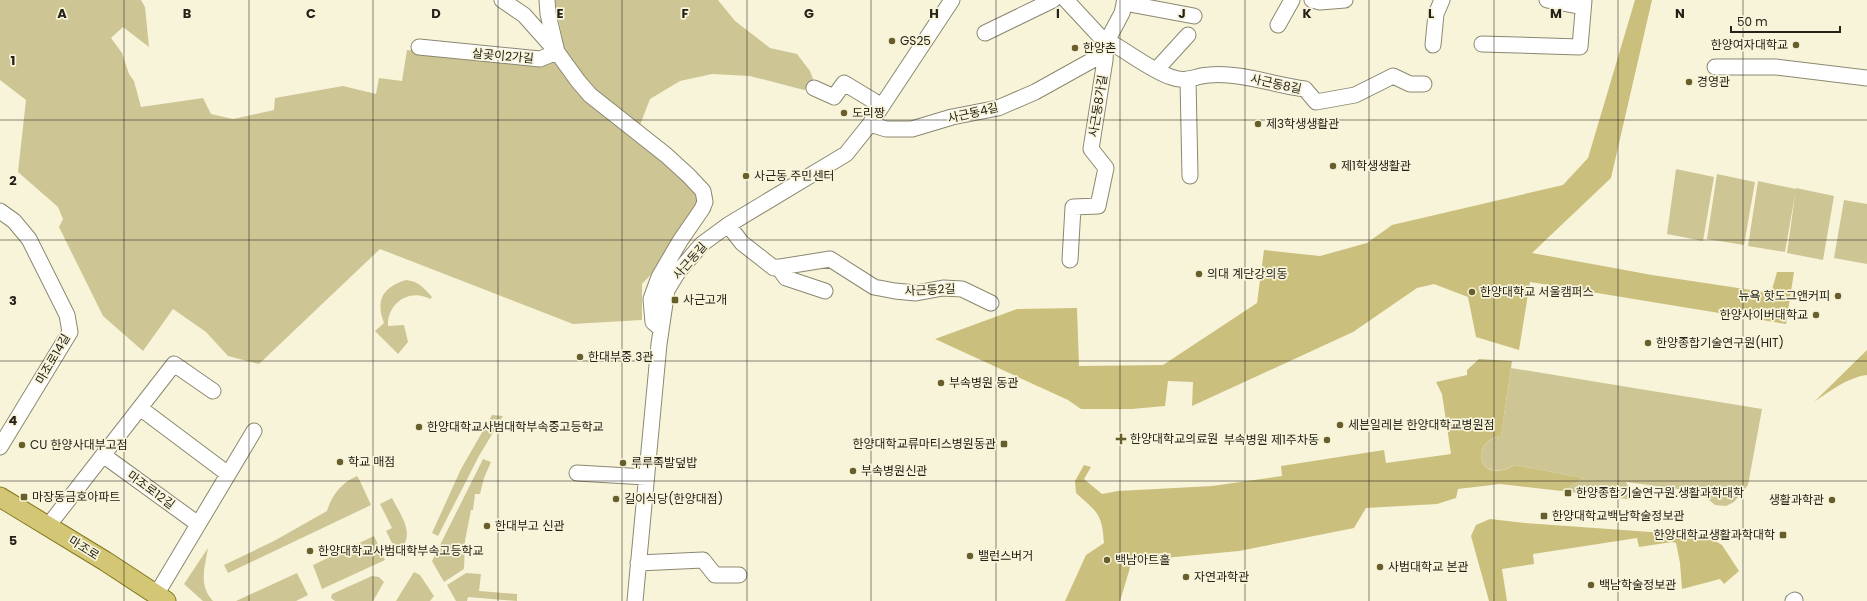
<svg xmlns="http://www.w3.org/2000/svg" width="1867" height="601" font-family="Poppins,'Noto Sans KR',sans-serif">
  <style>
    .green { fill: #cec594 }
    .forest { fill: #cbbf7e }
    .lines { fill: none; stroke-linecap: round; stroke-linejoin: round }
    .minor-casing { stroke: #8b8870; stroke-width: 17 }
    .major-casing { stroke: #82751a; stroke-width: 21 }
    .minor { stroke: #fff; stroke-width: 15 }
    .major { stroke: #d3c776; stroke-width: 19 }
    .grid { fill: none; stroke: #242219; stroke-width: 1; stroke-opacity: 0.55 }
    .poi-dot { fill: #675e2b; stroke: #f8f4da; stroke-width: 1.5 }
    .labels { text-anchor: middle; stroke-width: 3.5; stroke-linejoin: round; paint-order: stroke }
    .poi-label { font-size: 12px; fill: #242219; stroke: #f8f4da; text-anchor: start }
    .street-label { font-size: 12px; fill: #242219; stroke: #f8f4da }
    .grid-label { font-size: 13px; text-anchor: middle; font-weight: bold; fill: #242219; stroke: #f8f4da; stroke-width: 3.5; stroke-linejoin: round; paint-order: stroke }
  </style>
  <rect width="100%" height="100%" fill="#f8f4da"/>
  <!-- green -->
  <path class="green" d="M0,0H141L145,7L149,47L123,27L111,38L122,53L129,74L134,81L141,107L203,98L211,114L233,119L274,110L275,98L343,86L376,94L379,78L402,81L407,50L542,66L565,54L555,0H718L735,21L770,48L797,54L810,71L815,84L804,90L750,76L712,74L680,81L650,99L640,125L698,174L713,196L711,211L642,284V320L573,324L380,249L259,364L228,356L206,332L173,309L143,351L103,316L59,227L63,219L58,207L18,172L26,100L0,80Z
    M1676,169L1714,177L1703,241L1667,234Z
    M1717,174L1755,182L1744,245L1707,239Z
    M1758,181L1796,189L1785,252L1748,246Z
    M1796,188L1834,196L1823,260L1787,253Z
    M1844,200L1867,204V264L1834,258Z
    M406,280C418,281 424,288 432,297L430,299C410,288 387,303 388,326L404,325L408,342L398,354L375,331L384,323C375,300 383,287 406,280Z
    M1511,368L1762,409L1748,485L1734,502L1726,506L1715,505L1699,492L1626,482L1635,500L1562,491L1584,478L1515,465C1477,486 1469,441 1501,436Z
    M492,415L503,416L479,456L438,536L432,533L461,469Z
    M483,459L491,462L484,478L480,494H475L473,510H471L465,541L464,569L444,582L432,561Z
    M357,476L359,479L371,505L228,573L224,565L274,541L327,511C332,495 341,483 357,476Z
    M392,498C402,518 417,535 397,553L386,531L392,528L380,504Z
    M374,536L385,560L322,589L313,565Z
    M208,548C205,567 198,585 213,601H203L184,584Z
    M414,572L420,575L434,596L430,601H396Z
    M297,573L308,595L296,601H236Z
    M466,573L481,574L479,591L517,594V601L468,597L467,601H456L447,585Z
    M372,576L379,577L384,582L373,601H335L331,598L332,594Z"/>
  <!-- forest -->
  <path class="forest" d="M1635,0H1652L1611,178L1532,253L1652,275L1771,293L1777,272H1794L1786,324L1530,282L1519,350L1476,337L1468,297L1434,284L1417,288L1353,332L1192,406L1193,382L1168,381L1165,406L1132,409H1081L1068,400L935,339L1017,309L1077,308L1079,366L1163,365L1257,303L1264,250L1320,256L1367,243L1392,225L1563,185L1588,158Z
    M1867,350V375C1848,377 1829,392 1814,402Z
    M1479,359L1512,361L1501,436C1469,440 1477,487 1515,465L1584,478L1562,491L1500,484L1458,489L1456,498L1437,504L1366,508L1354,528L1239,551L1132,561L1120,601H1065L1086,555L1104,543C1102,513 1097,512 1076,493L1075,481L1084,465L1091,467L1084,479L1102,494L1118,491L1212,486L1282,476L1281,466L1384,450L1386,463L1451,454L1442,394L1436,382L1467,375V370Z
    M1490,519L1525,523L1707,536L1722,545L1739,571L1724,584L1720,579L1682,589L1680,563L1676,543L1672,542L1639,547L1637,538L1533,554L1534,564L1502,569L1507,601H1489L1471,536L1476,525Z"/>
  <g class="lines">
    <defs>
      <path id="minor" d="M547,0L548,14L557,52L578,81L590,95L666,155L689,176L703,191L705,202L702,209L680,241L659,277L651,299L653,322L661,329
        M1066,0L1106,43L1115,45C1132,55 1153,71 1171,77C1187,83 1194,76 1209,75C1240,72 1274,85 1305,89L1316,102L1355,95L1393,76L1410,84H1424
        M1312,0L1320,2L1345,0
        M1547,0L1583,7
        M1124,3L1194,16
        M1278,25L1292,0
        M985,33L1053,0
        M1482,44L1580,47L1584,0
        M1433,45L1436,14L1442,0
        M419,47L540,59L557,52L524,15L502,0
        M1715,67H1776L1867,78
        M1157,69L1188,35
        M1188,80L1190,176
        M814,88L834,97L844,83L882,106
        M870,124L886,129H912L952,117L998,108L1035,92L1098,57L1106,43
        M0,211L14,221L29,239L67,315L70,332L0,447
        M728,225L742,243L774,268L830,259L874,287L895,291L916,293L943,288L962,289L991,303
        M1070,260L1073,207L1098,206L1106,168L1091,149L1105,60L1106,43L1122,13L1125,0
        M778,267L786,278L825,291
        M140,408L228,474
        M103,455L198,524
        M577,473L646,477
        M48,526L174,364L213,391
        M638,563L703,560L715,575H739
        M156,595L254,431
        M635,601L659,344L667,290L678,272L702,244L728,225L846,154L870,124L952,0
        M1793,601L1795,600"/>
      <path id="major" d="M0,497L105,561L166,601"/>
    </defs>
    <!-- minor casing -->
    <use href="#minor" class="minor-casing"/>
    <!-- major casing -->
    <use href="#major" class="major-casing"/>
    <!-- minor -->
    <use href="#minor" class="minor"/>
    <!-- major -->
    <use href="#major" class="major"/>
  </g>
  <!-- grid -->
  <path class="grid" d="M124,0V601M249,0V601M373,0V601M498,0V601M622,0V601M747,0V601M871,0V601M996,0V601M1120,0V601M1245,0V601M1369,0V601M1494,0V601M1618,0V601M1743,0V601M0,120H1867M0,240H1867M0,361H1867M0,481H1867"/>
  <!-- markers -->
  <g class="poi-dot">
    <circle cx="892" cy="41" r="4"/>
    <circle cx="1796" cy="45" r="4"/>
    <circle cx="1075" cy="48" r="4"/>
    <circle cx="1689" cy="82" r="4"/>
    <circle cx="844" cy="113" r="4"/>
    <circle cx="1258" cy="124" r="4"/>
    <circle cx="1333" cy="166" r="4"/>
    <circle cx="746" cy="176" r="4"/>
    <circle cx="1199" cy="274" r="4"/>
    <circle cx="1472" cy="292" r="4"/>
    <circle cx="1838" cy="296" r="4"/>
    <rect x="671" y="296" width="8" height="8" rx="2"/>
    <circle cx="1816" cy="315" r="4"/>
    <circle cx="1648" cy="343" r="4"/>
    <circle cx="580" cy="357" r="4"/>
    <circle cx="941" cy="383" r="4"/>
    <circle cx="1340" cy="425" r="4"/>
    <circle cx="419" cy="427" r="4"/>
    <path d="M1119 433h4v4h4v4h-4v4h-4v-4h-4v-4h4z"/>
    <circle cx="1327" cy="440" r="4"/>
    <rect x="1000" y="440" width="8" height="8" rx="2"/>
    <circle cx="22" cy="445" r="4"/>
    <circle cx="340" cy="462" r="4"/>
    <circle cx="623" cy="463" r="4"/>
    <circle cx="853" cy="471" r="4"/>
    <rect x="1564" y="489" width="8" height="8" rx="2"/>
    <rect x="20" y="493" width="8" height="8" rx="2"/>
    <circle cx="616" cy="499" r="4"/>
    <circle cx="1832" cy="500" r="4"/>
    <rect x="1540" y="512" width="8" height="8" rx="2"/>
    <circle cx="487" cy="526" r="4"/>
    <rect x="1779" y="531" width="8" height="8" rx="2"/>
    <circle cx="310" cy="551" r="4"/>
    <circle cx="970" cy="556" r="4"/>
    <circle cx="1107" cy="560" r="4"/>
    <circle cx="1380" cy="567" r="4"/>
    <circle cx="1186" cy="577" r="4"/>
    <circle cx="1591" cy="585" r="4"/>
  </g>
  <g class="labels">
    <!-- poi labels -->
    <g class="poi-label">
      <text x="900" y="45">GS25</text>
      <text x="1788" y="49" text-anchor="end">한양여자대학교</text>
      <text x="1083" y="52">한양촌</text>
      <text x="1697" y="86">경영관</text>
      <text x="852" y="117">도리짱</text>
      <text x="1266" y="128">제3학생생활관</text>
      <text x="1341" y="170">제1학생생활관</text>
      <text x="754" y="180">사근동 주민센터</text>
      <text x="1207" y="278">의대 계단강의동</text>
      <text x="1480" y="296">한양대학교 서울캠퍼스</text>
      <text x="1830" y="300" text-anchor="end">뉴욕 핫도그앤커피</text>
      <text x="683" y="304">사근고개</text>
      <text x="1808" y="319" text-anchor="end">한양사이버대학교</text>
      <text x="1656" y="347">한양종합기술연구원(HIT)</text>
      <text x="588" y="361">한대부중 3관</text>
      <text x="949" y="387">부속병원 동관</text>
      <text x="1348" y="429">세븐일레븐 한양대학교병원점</text>
      <text x="427" y="431">한양대학교사범대학부속중고등학교</text>
      <text x="1130" y="443">한양대학교의료원</text>
      <text x="1319" y="444" text-anchor="end">부속병원 제1주차동</text>
      <text x="996" y="448" text-anchor="end">한양대학교류마티스병원동관</text>
      <text x="30" y="449">CU 한양사대부고점</text>
      <text x="348" y="466">학교 매점</text>
      <text x="631" y="467">루루족발덮밥</text>
      <text x="861" y="475">부속병원신관</text>
      <text x="1576" y="497">한양종합기술연구원.생활과학대학</text>
      <text x="32" y="501">마장동금호아파트</text>
      <text x="624" y="503">길이식당(한양대점)</text>
      <text x="1824" y="504" text-anchor="end">생활과학관</text>
      <text x="1552" y="520">한양대학교백남학술정보관</text>
      <text x="495" y="530">한대부고 신관</text>
      <text x="1775" y="539" text-anchor="end">한양대학교생활과학대학</text>
      <text x="318" y="555">한양대학교사범대학부속고등학교</text>
      <text x="978" y="560">밸런스버거</text>
      <text x="1115" y="564">백남아트홀</text>
      <text x="1388" y="571">사범대학교 본관</text>
      <text x="1194" y="581">자연과학관</text>
      <text x="1599" y="589">백남학술정보관</text>
    </g>
    <!-- street labels -->
    <g class="street-label">
      <text transform="translate(503 56) rotate(5)" y="4">살곶이2가길</text>
      <text transform="translate(1276 84) rotate(12)" y="4">사근동8길</text>
      <text transform="translate(1098 106) rotate(-81)" y="4">사근동8가길</text>
      <text transform="translate(973 113) rotate(-13)" y="4">사근동4길</text>
      <text transform="translate(690 261) rotate(-49)" y="4">사근동길</text>
      <text transform="translate(930 290) rotate(-3)" y="4">사근동2길</text>
      <text transform="translate(53 359) rotate(-60)" y="4">마조로14길</text>
      <text transform="translate(151 490) rotate(36)" y="4">마조로12길</text>
      <text transform="translate(84 548) rotate(32)" y="4">마조로</text>
    </g>
  </g>
  <g class="grid-label">
    <text x="62" y="18">A</text>
    <text x="187" y="18">B</text>
    <text x="311" y="18">C</text>
    <text x="436" y="18">D</text>
    <text x="560" y="18">E</text>
    <text x="685" y="18">F</text>
    <text x="809" y="18">G</text>
    <text x="934" y="18">H</text>
    <text x="1058" y="18">I</text>
    <text x="1182" y="18">J</text>
    <text x="1307" y="18">K</text>
    <text x="1431" y="18">L</text>
    <text x="1556" y="18">M</text>
    <text x="1680" y="18">N</text>
    <text x="13" y="65">1</text>
    <text x="13" y="185">2</text>
    <text x="13" y="305">3</text>
    <text x="13" y="425">4</text>
    <text x="13" y="545">5</text>
  </g>
  <!-- scale -->
  <path d="M1731 26v6h109v-6" fill="none" stroke="#242219" stroke-width="2"/>
  <text x="1737" y="26" font-size="12" fill="#242219" stroke="#f8f4da" stroke-width="3" paint-order="stroke">50 m</text>
</svg>
